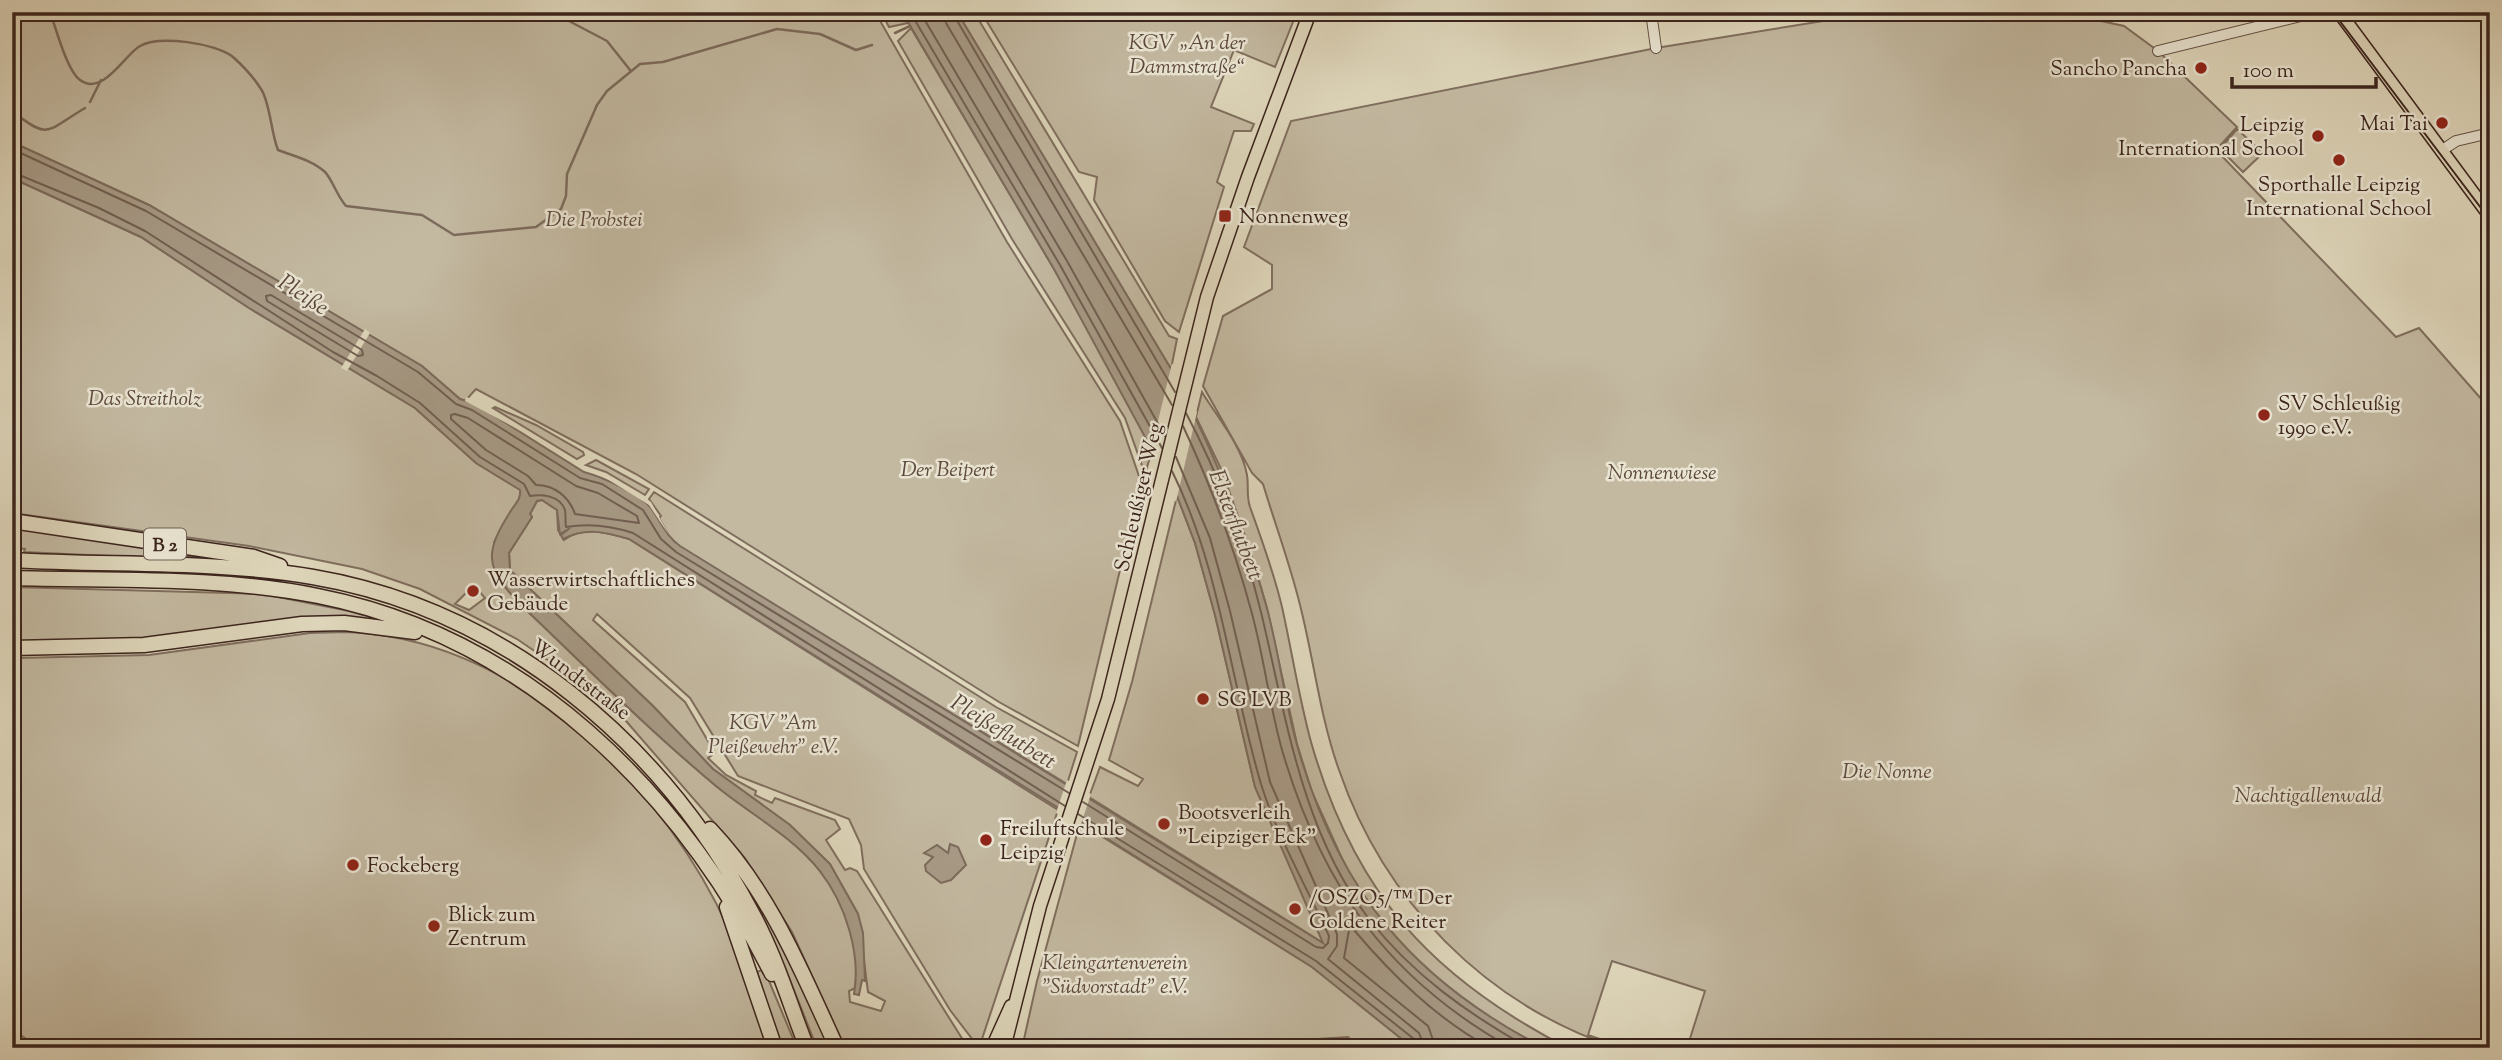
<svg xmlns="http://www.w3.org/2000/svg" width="2502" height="1060" font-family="'Sorts Mill Goudy',serif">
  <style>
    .green { fill: #c3b9a1; stroke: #7f6e5e; stroke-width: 2; fill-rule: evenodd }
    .water { fill: #a79a86; stroke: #7c6b5c; stroke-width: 2 }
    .pier { fill: #dfd7bc }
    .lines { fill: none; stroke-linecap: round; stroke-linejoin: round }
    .shore { stroke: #715f51; stroke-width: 2 }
    .stream { stroke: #7c6b5c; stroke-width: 2.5 }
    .minor-casing { stroke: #645144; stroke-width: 12 }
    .major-casing { stroke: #3b241c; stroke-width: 15 }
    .highway-casing { stroke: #3b241c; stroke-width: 17 }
    .minor { stroke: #eae5d3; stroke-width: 10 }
    .major { stroke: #dfd7bc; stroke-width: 12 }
    .highway { stroke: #dfd7bc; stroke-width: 14 }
    .tram { stroke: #3b241c; stroke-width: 2 }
    .poi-dot { fill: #8f2418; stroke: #eae5d3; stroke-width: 2.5 }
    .labels { text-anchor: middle; stroke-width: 5; stroke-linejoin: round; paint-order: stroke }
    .shield { fill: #eae5d3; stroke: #705e53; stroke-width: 2 }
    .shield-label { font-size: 19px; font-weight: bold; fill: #3b241c }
    .park-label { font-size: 21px; font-style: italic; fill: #5d493d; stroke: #eae5d3 }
    .poi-label { font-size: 21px; fill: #3b241c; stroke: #eae5d3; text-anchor: start }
    .street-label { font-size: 21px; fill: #3b241c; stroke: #eae5d3 }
    .water-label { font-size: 23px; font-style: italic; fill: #5b473c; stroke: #eae5d3 }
  </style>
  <rect width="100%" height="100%" fill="#dfd7bc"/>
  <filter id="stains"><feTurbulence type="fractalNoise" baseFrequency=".00286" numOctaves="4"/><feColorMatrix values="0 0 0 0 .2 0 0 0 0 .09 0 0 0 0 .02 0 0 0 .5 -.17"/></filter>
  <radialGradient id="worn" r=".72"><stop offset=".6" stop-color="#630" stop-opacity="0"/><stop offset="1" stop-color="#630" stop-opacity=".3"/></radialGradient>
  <!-- green -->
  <path class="green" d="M12,12H875L1007,242L1120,421L1141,482L1078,746L999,702L636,474L476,389L465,401L460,399L422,366L149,205L12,142Z
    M881,12H902L908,23L889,27Z
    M957,12H974L1169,336L1177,339L1171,369Z
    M981,12H1297L1275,67L1234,50L1211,107L1254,124L1251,131H1234L1217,182L1224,187L1179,332L1165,321L1094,200L1097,177L1079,172Z
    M1879,12H2059L2124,26L2158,51L2237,127L2216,150L2396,337L2419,328L2490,409V1048H1687L1705,991L1612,961L1588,1035L1626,1048H1617C1485,1004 1384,901 1339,770C1320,717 1314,660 1300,605C1290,564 1275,524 1263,484L1252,473L1203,386L1223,316L1272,289V265L1244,247L1291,121L1656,48Z
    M911,28L1054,269L1153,447L1145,474L1125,418L1012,239L898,41Z
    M2237,129L2263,153L2243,172L2220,149Z
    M12,178L141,237L249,308L415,408L476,463L521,490L520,498L494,542L496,577L520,604C584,665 648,729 716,786C750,814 792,835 819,870C844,901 862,951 855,988L849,991L850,1002L881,1011L885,1001L868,992L858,914L830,864L790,825L713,769L653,706L510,570L509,553L532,517L530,514L537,501L542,500L557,510L558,530L564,540C583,525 607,533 629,539L1058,810L979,1048L950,1010L864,869L861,845L849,819L738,776L690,698L597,614L593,620L685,702L715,753L708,758L726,775L756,791L755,795L772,803L775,798L835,820L840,829L826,840L845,870L850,868L857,871L968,1048H845L792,932L745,858L626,721L584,685L517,639L420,589L362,569L249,546L12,513L19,474L12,473ZM474,585L485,598L469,610L455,604Z
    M1202,392C1217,417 1242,446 1247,475C1249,486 1246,495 1250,507C1262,540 1274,573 1282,607C1292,652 1299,698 1311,742C1354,892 1430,977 1568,1048H1544L1479,1012L1446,986L1406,950L1374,914L1349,874L1312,792L1297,744L1267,608L1249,547L1222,471L1196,417Z
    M495,407L536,425L583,452L584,455L577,459L493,408Z
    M596,460L649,489L645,495L606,472L586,465Z
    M654,492L996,707L1077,752L1067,784L679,546L670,538L659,518L661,516L649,499Z
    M1177,496L1195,543L1215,615L1255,787L1325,944L1089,797L1100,767L1138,786L1143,779L1109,760L1132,682Z
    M14,525L222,556L130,557L24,552L25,549L12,548Z
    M12,587L263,594L349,611L393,623L144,641L12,644Z
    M346,632C506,637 645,767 716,903C739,948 753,1000 769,1048H39L12,1029V665L17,658L149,655L310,633Z
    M1080,823L1312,967L1413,1048H1360L1348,1037L1286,1041L1273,1048H1022L1037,981Z
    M762,901L833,1048H817L784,965L755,905Z
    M764,969L797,1048H781L757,972Z"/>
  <!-- water -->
  <path class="water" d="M902,12H957L1171,369C1211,445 1243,522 1266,605C1279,651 1284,699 1297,745C1338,890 1411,979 1544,1048H1413L1312,967L629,539C605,532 586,527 563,539L561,535L570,528L560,534L557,510L542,500L537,501L530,514L532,517L509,553L510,570L653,706L713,769L790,825L830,864L858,914L863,933L865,981L862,980L859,995L854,994C861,954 846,905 820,871C792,836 750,814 716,786C648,729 584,665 520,604C484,566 484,553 512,509C517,502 521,498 520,490L476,463L415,408L249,308L141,237L12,178V142L149,205L422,366L460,399L474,403L584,472C602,477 639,493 651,508C661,522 666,536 680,546L1323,943L1255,787L1215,615L1195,543L1177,496L1054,269Z
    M950,844L958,847L966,865L951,880L941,883L926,871L925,865L933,857L924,853L937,845L948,853Z"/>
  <!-- pier -->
  <path class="pier" d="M365,329L370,333L347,371L341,368Z
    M1172,363L1197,412L1176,502L1151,450Z
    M466,397L476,400L523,429L521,431L465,401Z
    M605,474L651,502L669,535L649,505L604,477Z
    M1067,780L1091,794L1080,827L1056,813Z"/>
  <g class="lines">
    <!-- shore -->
    <path class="shore" d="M910,12L1060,265L1162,448
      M920,12L1067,261L1165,436
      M943,12L946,23L1172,405
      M952,12L1175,392
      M12,149L146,211L418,372L456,404L472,410L580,478L602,484L643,510L661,539L676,552L1069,793
      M12,172L99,208L145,231L333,352L377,376L420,403L480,457L524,484L530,496C541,494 560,495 565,510C566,516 565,522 566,527C589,523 609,525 633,533L1065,806
      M271,295L362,350L363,355L358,356L267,301L266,296Z
      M1186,413C1219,475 1244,543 1261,612C1286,716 1301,830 1369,919C1412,974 1468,1014 1529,1048
      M455,414L468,418L576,486L598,493L637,516L639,523L575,514C569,497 555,485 536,485L528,476L486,450L451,419V415Z
      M1183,426C1211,486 1234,547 1251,610C1264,656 1269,704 1282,750C1322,886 1387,978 1511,1048
      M1176,457L1210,538L1230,611L1270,782L1337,934V946L1328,959L1419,1033L1425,1048
      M1083,802L1316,947L1323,948L1328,943L1329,936C1306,886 1277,836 1261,784C1230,680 1221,570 1172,471
      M1078,814L1316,961L1414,1039L1416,1048
      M1436,1048L1428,1026L1344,958L1349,930H1354C1393,976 1436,1018 1490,1048"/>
    <!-- stream -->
    <path class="stream" d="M50,12C56,28 67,71 80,80C103,97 125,54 140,46C159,35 216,43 233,57C242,65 254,78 261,89C270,102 271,133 278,150C293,156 312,160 325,172C332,179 337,196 346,206L422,215L454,235L536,227L561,209L566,196L567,174L597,105L607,91L640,64L663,62L777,29L820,34L856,50L872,45
      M554,12L558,14
      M567,20L607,41L630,70
      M895,33L910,26
      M90,102L101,80
      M12,111C50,141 46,131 85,108"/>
    <defs>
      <path id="minor" d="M1651,12L1656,48
        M2158,51L2317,12
        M2441,151L2456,141L2490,133
        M12,1045L16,1048"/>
      <path id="major" d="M2339,12L2490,216
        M992,1048L1011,1006
        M1004,1048L1040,906L1108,699L1207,297L1248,177L1310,12"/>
      <path id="highway" d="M12,521L254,557L280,566
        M12,560C112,566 213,560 313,577C505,610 661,742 751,911C775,954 789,1002 807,1048
        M12,578C113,581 218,576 318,596C525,637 679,790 772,974
        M12,648L144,645L302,624L344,623L415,632
        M710,829C770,892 801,970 837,1048
        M727,907L775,1048"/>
    </defs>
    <!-- minor casing -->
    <use href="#minor" class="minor-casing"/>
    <!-- major casing -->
    <use href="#major" class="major-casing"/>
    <!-- highway casing -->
    <use href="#highway" class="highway-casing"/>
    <!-- minor -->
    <use href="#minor" class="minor"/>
    <!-- major -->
    <use href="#major" class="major"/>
    <!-- highway -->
    <use href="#highway" class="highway"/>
    <!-- tram -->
    <path class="tram" d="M2333,12L2490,220"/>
  </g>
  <!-- markers -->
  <g class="poi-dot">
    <circle cx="2201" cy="68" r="7"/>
    <circle cx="2442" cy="123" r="7"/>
    <circle cx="2318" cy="136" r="7"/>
    <circle cx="2339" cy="160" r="7"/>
    <rect x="1218" y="209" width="14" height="14" rx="3.5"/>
    <circle cx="2264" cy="415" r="7"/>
    <circle cx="473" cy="591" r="7"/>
    <circle cx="1203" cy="699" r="7"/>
    <circle cx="1164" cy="824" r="7"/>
    <circle cx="986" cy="840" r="7"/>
    <circle cx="353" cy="865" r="7"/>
    <circle cx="1295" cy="909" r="7"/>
    <circle cx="434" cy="926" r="7"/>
  </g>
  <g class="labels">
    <!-- shield labels -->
    <rect class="shield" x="144" y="528.5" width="42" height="31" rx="5"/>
    <g class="shield-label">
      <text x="165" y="551">B 2</text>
    </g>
    <!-- park labels -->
    <g class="park-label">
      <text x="1187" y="49">KGV „An der<tspan x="1187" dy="24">Dammstraße“</tspan></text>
      <text x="594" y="226">Die Probstei</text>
      <text x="145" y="405">Das Streitholz</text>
      <text x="948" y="476">Der Beipert</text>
      <text x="1662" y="479">Nonnenwiese</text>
      <text x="773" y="729">KGV "Am<tspan x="773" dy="24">Pleißewehr" e.V.</tspan></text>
      <text x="1887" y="778">Die Nonne</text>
      <text x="2308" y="802">Nachtigallenwald</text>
      <text x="1115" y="969">Kleingartenverein<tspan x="1115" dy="24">"Südvorstadt" e.V.</tspan></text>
    </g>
    <!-- poi labels -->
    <g class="poi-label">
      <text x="2187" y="75" text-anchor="end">Sancho Pancha</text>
      <text x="2428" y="130" text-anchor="end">Mai Tai</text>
      <text x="2304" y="131" text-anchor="end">Leipzig<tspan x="2304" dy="24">International School</tspan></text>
      <text x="2339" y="191" text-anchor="middle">Sporthalle Leipzig<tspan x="2339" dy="24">International School</tspan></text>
      <text x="1239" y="223">Nonnenweg</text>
      <text x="2278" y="410">SV Schleußig<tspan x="2278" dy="24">1990 e.V.</tspan></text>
      <text x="487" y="586">Wasserwirtschaftliches<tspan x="487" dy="24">Gebäude</tspan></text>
      <text x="1217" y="706">SG LVB</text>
      <text x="1178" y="819">Bootsverleih<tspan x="1178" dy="24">"Leipziger Eck"</tspan></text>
      <text x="1000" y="835">Freiluftschule<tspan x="1000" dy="24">Leipzig</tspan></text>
      <text x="367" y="872">Fockeberg</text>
      <text x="1309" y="904">/OSZO5/™ Der<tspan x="1309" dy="24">Goldene Reiter</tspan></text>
      <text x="448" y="921">Blick zum<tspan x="448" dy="24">Zentrum</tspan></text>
    </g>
    <!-- street labels -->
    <g class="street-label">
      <text transform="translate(1138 497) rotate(-77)" y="7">Schleußiger Weg</text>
      <text transform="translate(581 679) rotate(37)" y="7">Wundtstraße</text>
    </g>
    <!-- water labels -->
    <g class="water-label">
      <text transform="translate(304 294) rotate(33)" y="8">Pleiße</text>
      <text transform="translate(1237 524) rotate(69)" y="8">Elsterflutbett</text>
      <text transform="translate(1004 731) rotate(32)" y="8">Pleißeflutbett</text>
    </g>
  </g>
  <!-- margin -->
  <rect width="2502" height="1060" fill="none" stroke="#dfd7bc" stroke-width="42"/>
  <rect x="14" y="14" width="2474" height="1032" fill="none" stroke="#3b241c" stroke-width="3.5"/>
  <rect x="21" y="21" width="2460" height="1018" fill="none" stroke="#3b241c" stroke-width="2"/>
  <!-- scale -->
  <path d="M2232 77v10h144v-10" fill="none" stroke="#3b241c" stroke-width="3.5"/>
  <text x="2243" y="77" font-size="21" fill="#3b241c" stroke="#eae5d3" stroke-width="5" paint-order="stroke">100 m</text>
  <rect width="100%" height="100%" filter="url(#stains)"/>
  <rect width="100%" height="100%" fill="url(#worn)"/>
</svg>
